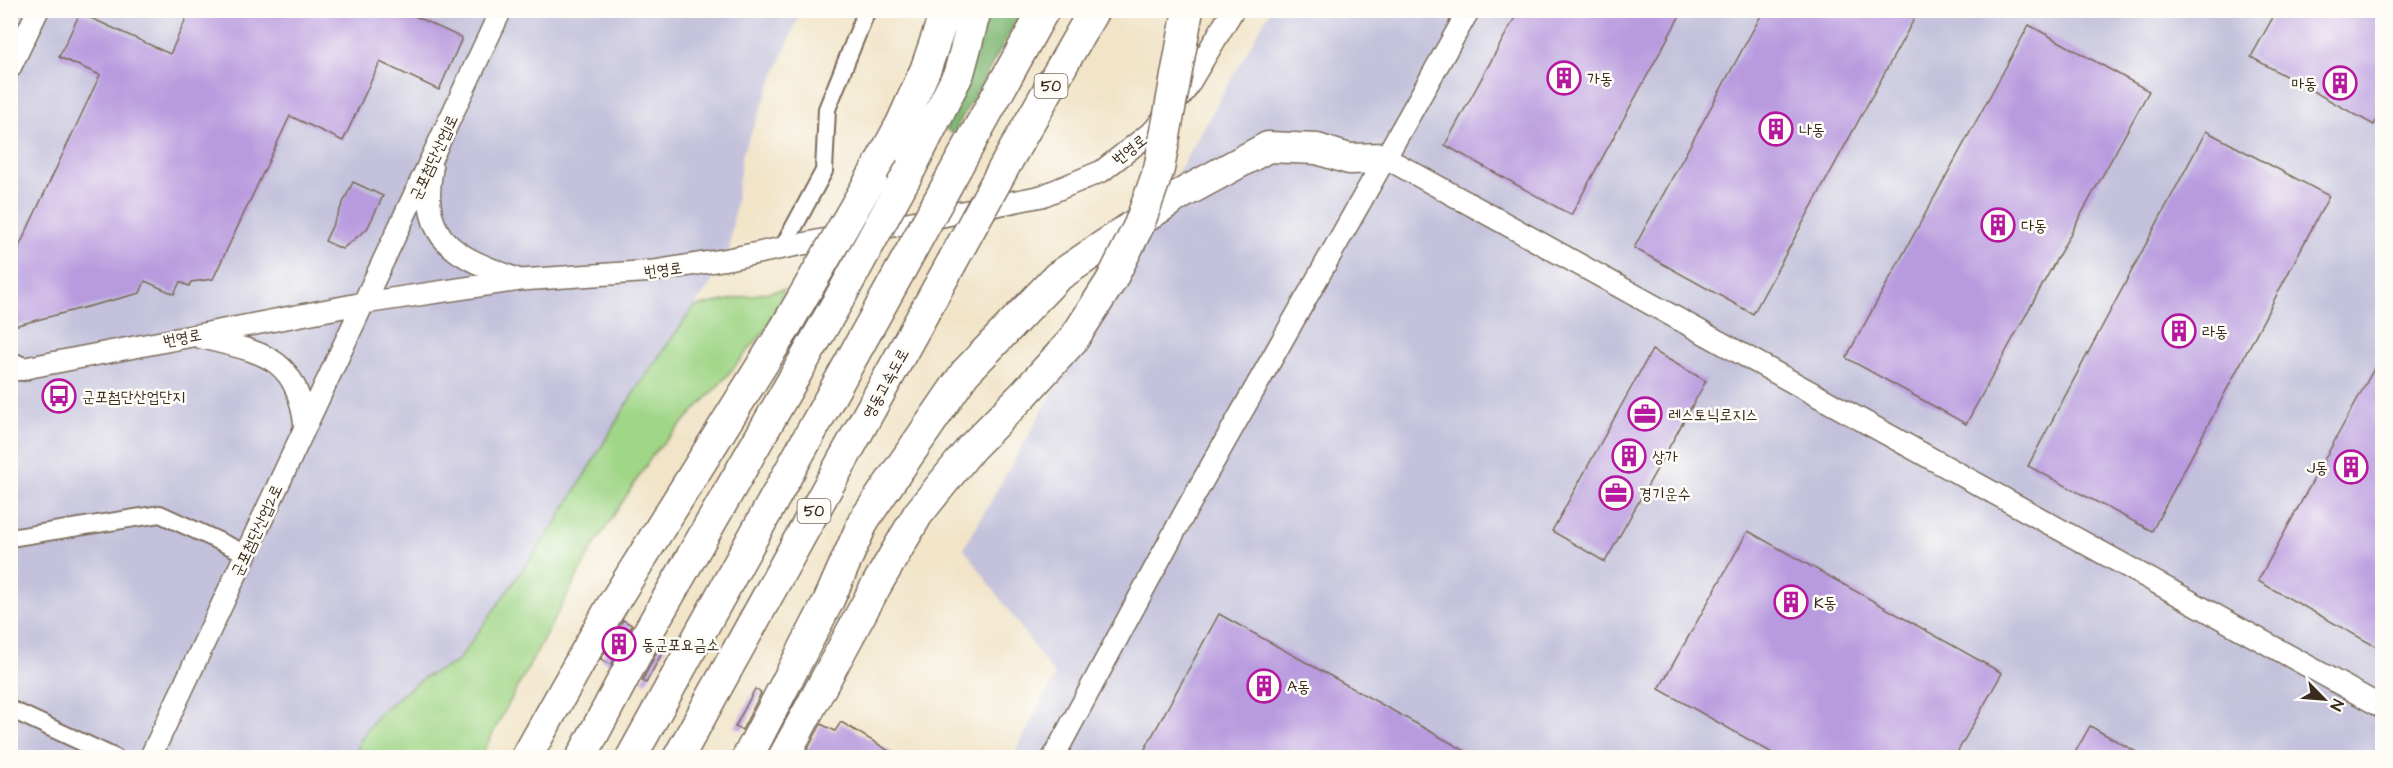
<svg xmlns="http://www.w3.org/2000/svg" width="2393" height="768" font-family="'Architects Daughter','Poor Story',sans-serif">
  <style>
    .industrial { fill: #c3c1db }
    .green { fill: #a0d687; stroke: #6e8052; stroke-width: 1.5 }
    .forest { fill: #80b774; stroke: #5e7049; stroke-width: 1.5 }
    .building { fill: #b89ade }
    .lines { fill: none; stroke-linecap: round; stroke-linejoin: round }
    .minor-casing { stroke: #7b6b5a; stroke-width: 20 }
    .tertiary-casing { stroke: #7b6b5a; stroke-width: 24 }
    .secondary-casing { stroke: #7b6b5a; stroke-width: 26 }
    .motorway-casing { stroke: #7b6b5a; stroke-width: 33 }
    .minor { stroke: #fff; stroke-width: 16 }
    .tertiary { stroke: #fff; stroke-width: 21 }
    .secondary { stroke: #fff; stroke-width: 22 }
    .motorway { stroke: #fff; stroke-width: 30 }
    .motorway-bridge-casing { stroke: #7b6b5a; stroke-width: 33; stroke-linecap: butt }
    .motorway-bridge { stroke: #fff; stroke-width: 30 }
    .labels { text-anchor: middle; stroke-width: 5; stroke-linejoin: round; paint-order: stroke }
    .shield { fill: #fdfcf7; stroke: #75695f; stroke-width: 1.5 }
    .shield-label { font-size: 15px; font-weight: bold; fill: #3b2a1e }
    .poi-label { font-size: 16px; fill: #3b2a1e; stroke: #fdfcf7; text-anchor: start }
    .street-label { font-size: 16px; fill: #3b2a1e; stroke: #fdfcf7 }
  </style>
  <rect width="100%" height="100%" fill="#fdfcf7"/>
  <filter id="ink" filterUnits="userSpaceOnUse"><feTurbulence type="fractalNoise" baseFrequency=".0167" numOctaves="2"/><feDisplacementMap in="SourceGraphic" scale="12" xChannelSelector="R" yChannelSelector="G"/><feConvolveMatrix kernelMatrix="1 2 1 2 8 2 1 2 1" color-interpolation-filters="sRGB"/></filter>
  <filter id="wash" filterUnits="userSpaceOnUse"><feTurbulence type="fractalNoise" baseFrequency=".008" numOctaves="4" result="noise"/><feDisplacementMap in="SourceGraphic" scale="24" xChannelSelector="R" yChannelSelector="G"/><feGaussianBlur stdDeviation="1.35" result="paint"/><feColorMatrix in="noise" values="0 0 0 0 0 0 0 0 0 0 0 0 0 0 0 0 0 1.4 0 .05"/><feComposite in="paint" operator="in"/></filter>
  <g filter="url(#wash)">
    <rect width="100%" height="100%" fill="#f1e4c8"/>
    <!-- industrial -->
    <path class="industrial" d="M10,11H801L742,155L728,259L630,397L556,523L456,662L425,677L359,742L357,757H11Z
      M1270,11H2382V757H1013L1055,676L964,548Z"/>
    <!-- green -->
    <path class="green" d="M784,289L766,329L719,385L654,453L592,549L480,757H357L359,742L379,713L425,677L457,662L556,523L634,392L694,307Z"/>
    <!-- forest -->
    <path class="forest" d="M988,11H1022L953,134L946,129Z"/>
    <g id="blocks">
      <!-- building -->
      <path class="building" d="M190,10H402L462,38L439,90L380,62L343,141L290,116L213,279L191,282L189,286L180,282L174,294L145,281L140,293L10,327V266L100,75L59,57L80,13L170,54Z
        M1519,10H1683L1571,215L1445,145Z
        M1764,10H1919L1753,314L1634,248Z
        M2277,10H2382V109L2374,125L2251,57Z
        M2029,25L2149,91L1966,424L1846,358Z
        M2206,131L2329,196L2152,531L2028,466Z
        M353,182L383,196L367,229L342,249L325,241Z
        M1652,350L1706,381L1605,562L1552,531Z
        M2382,354V650L2258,581Z
        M1748,531L2002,673L1954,758H1781L1659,689Z
        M1219,614L1478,758H1140Z
        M623,620L632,625L611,665L601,659Z
        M662,642L667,644L646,683L642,681Z
        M755,689L761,693L742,730L735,727Z
        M841,722L901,758H803L821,724L835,731Z
        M2090,726L2147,758H2072Z"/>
    </g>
  </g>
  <g filter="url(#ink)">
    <use href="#blocks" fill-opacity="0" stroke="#7b6b5a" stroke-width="1.5"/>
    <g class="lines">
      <defs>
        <path id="minor" d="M782,249L824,171L827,109L867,10
          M10,538L160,514L245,553
          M10,709L116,758"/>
        <path id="tertiary" d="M10,68L38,10
          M1386,158L2382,707
          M432,169C419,243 458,257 517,279
          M199,337C261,353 296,353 305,426
          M10,371L364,303L520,280L654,271L728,259L1042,196L1102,171L1154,130L1184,92L1233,10
          M150,758L501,10
          M1053,758L1184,514L1469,10"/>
        <path id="secondary" d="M10,363L23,369"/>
        <path id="motorway" d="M1007,162L1094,10
          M957,167L1044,10
          M911,168L959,73L976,10
          M872,177L901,124L926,68L946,10
          M526,758L609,610L785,328
          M581,758L647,634L842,294
          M631,758L899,273
          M678,758L951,264
          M747,758L828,602L864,520L965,373L1057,277L1174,198L1268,147L1317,149L1349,159L1386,158
          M783,758L876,586L918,514L971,448L1024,394L1073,340L1111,281"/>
      </defs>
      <!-- minor casing -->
      <use href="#minor" class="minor-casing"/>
      <!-- tertiary casing -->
      <use href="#tertiary" class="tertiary-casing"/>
      <!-- secondary casing -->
      <use href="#secondary" class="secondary-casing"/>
      <!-- motorway casing -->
      <use href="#motorway" class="motorway-casing"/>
      <!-- minor -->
      <use href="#minor" class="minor"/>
      <!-- tertiary -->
      <use href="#tertiary" class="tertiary"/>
      <!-- secondary -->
      <use href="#secondary" class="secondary"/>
      <!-- motorway -->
      <use href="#motorway" class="motorway"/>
      <defs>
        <path id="motorway-bridge" d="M951,264L1007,162
          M899,273L957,167
          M1111,281L1139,225L1159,169L1188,10
          M842,294L911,168
          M785,328L872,177"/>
      </defs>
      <!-- motorway-bridge casing -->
      <use href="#motorway-bridge" class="motorway-bridge-casing"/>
      <!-- motorway-bridge -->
      <use href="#motorway-bridge" class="motorway-bridge"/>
    </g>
  </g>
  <!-- icons -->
  <defs>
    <symbol id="building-ring" viewBox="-11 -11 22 22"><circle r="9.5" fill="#fdfcf7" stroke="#b5179e" stroke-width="1.5"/><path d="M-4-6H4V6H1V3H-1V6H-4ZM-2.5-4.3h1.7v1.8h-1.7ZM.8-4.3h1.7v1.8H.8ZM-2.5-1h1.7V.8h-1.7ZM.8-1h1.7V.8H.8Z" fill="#b5179e"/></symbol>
    <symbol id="bus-ring" viewBox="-11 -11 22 22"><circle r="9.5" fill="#fdfcf7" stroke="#b5179e" stroke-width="1.5"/><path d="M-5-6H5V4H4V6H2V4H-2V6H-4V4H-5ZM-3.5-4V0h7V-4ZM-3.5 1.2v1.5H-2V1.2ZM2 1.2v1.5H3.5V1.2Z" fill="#b5179e"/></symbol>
    <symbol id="office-ring" viewBox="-11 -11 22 22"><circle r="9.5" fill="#fdfcf7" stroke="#b5179e" stroke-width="1.5"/><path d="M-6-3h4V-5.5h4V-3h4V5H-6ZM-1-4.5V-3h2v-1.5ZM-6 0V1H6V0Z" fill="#b5179e"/></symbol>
  </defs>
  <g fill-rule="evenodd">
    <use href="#building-ring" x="1545" y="59" width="38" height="38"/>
    <use href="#building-ring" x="2321" y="64" width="38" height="38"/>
    <use href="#building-ring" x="1757" y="110" width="38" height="38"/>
    <use href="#building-ring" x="1979" y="206" width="38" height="38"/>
    <use href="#building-ring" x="2160" y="312" width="38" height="38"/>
    <use href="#bus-ring" x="40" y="377" width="38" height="38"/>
    <use href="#office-ring" x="1626" y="395" width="38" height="38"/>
    <use href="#building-ring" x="1610" y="437" width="38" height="38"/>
    <use href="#building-ring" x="2332" y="448" width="38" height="38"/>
    <use href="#office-ring" x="1597" y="474" width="38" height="38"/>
    <use href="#building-ring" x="1772" y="583" width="38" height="38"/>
    <use href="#building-ring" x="600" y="625" width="38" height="38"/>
    <use href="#building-ring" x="1245" y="667" width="38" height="38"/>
  </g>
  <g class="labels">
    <!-- shield labels -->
    <g class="shield">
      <rect x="1034.5" y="74" width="33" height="24" rx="4.5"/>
      <rect x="797.5" y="499" width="33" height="24" rx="4.5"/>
    </g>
    <g class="shield-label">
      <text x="1051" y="91">50</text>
      <text x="814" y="516">50</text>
    </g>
    <!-- poi labels -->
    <g class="poi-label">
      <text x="1587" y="84">가동</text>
      <text x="2317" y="89" text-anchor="end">마동</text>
      <text x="1799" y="135">나동</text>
      <text x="2021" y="231">다동</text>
      <text x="2202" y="337">라동</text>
      <text x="82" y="402">군포첨단산업단지</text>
      <text x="1668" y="420">레스토닉로지스</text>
      <text x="1652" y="462">상가</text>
      <text x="2328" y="473" text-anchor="end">J동</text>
      <text x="1639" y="499">경기운수</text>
      <text x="1814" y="608">K동</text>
      <text x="642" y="650">동군포요금소</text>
      <text x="1287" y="692">A동</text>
    </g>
    <!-- street labels -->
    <g class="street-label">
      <text transform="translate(1129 149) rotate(-38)" y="6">번영로</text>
      <text transform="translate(433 157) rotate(-65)" y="6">군포첨단산업1로</text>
      <text transform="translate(663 269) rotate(-7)" y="6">번영로</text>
      <text transform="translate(182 337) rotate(-11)" y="6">번영로</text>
      <text transform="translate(885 383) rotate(-61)" y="6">영동고속도로</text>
      <text transform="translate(256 530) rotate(-65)" y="6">군포첨단산업2로</text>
    </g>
  </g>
  <!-- margin -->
  <rect width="2393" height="768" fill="none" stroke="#fdfcf7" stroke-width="36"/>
  <!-- north arrow -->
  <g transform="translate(2324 699) rotate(115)" stroke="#fdfcf7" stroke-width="4.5" paint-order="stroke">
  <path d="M0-4.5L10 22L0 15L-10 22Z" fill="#3b2a1e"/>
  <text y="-9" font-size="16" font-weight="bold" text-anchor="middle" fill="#3b2a1e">N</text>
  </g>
</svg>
